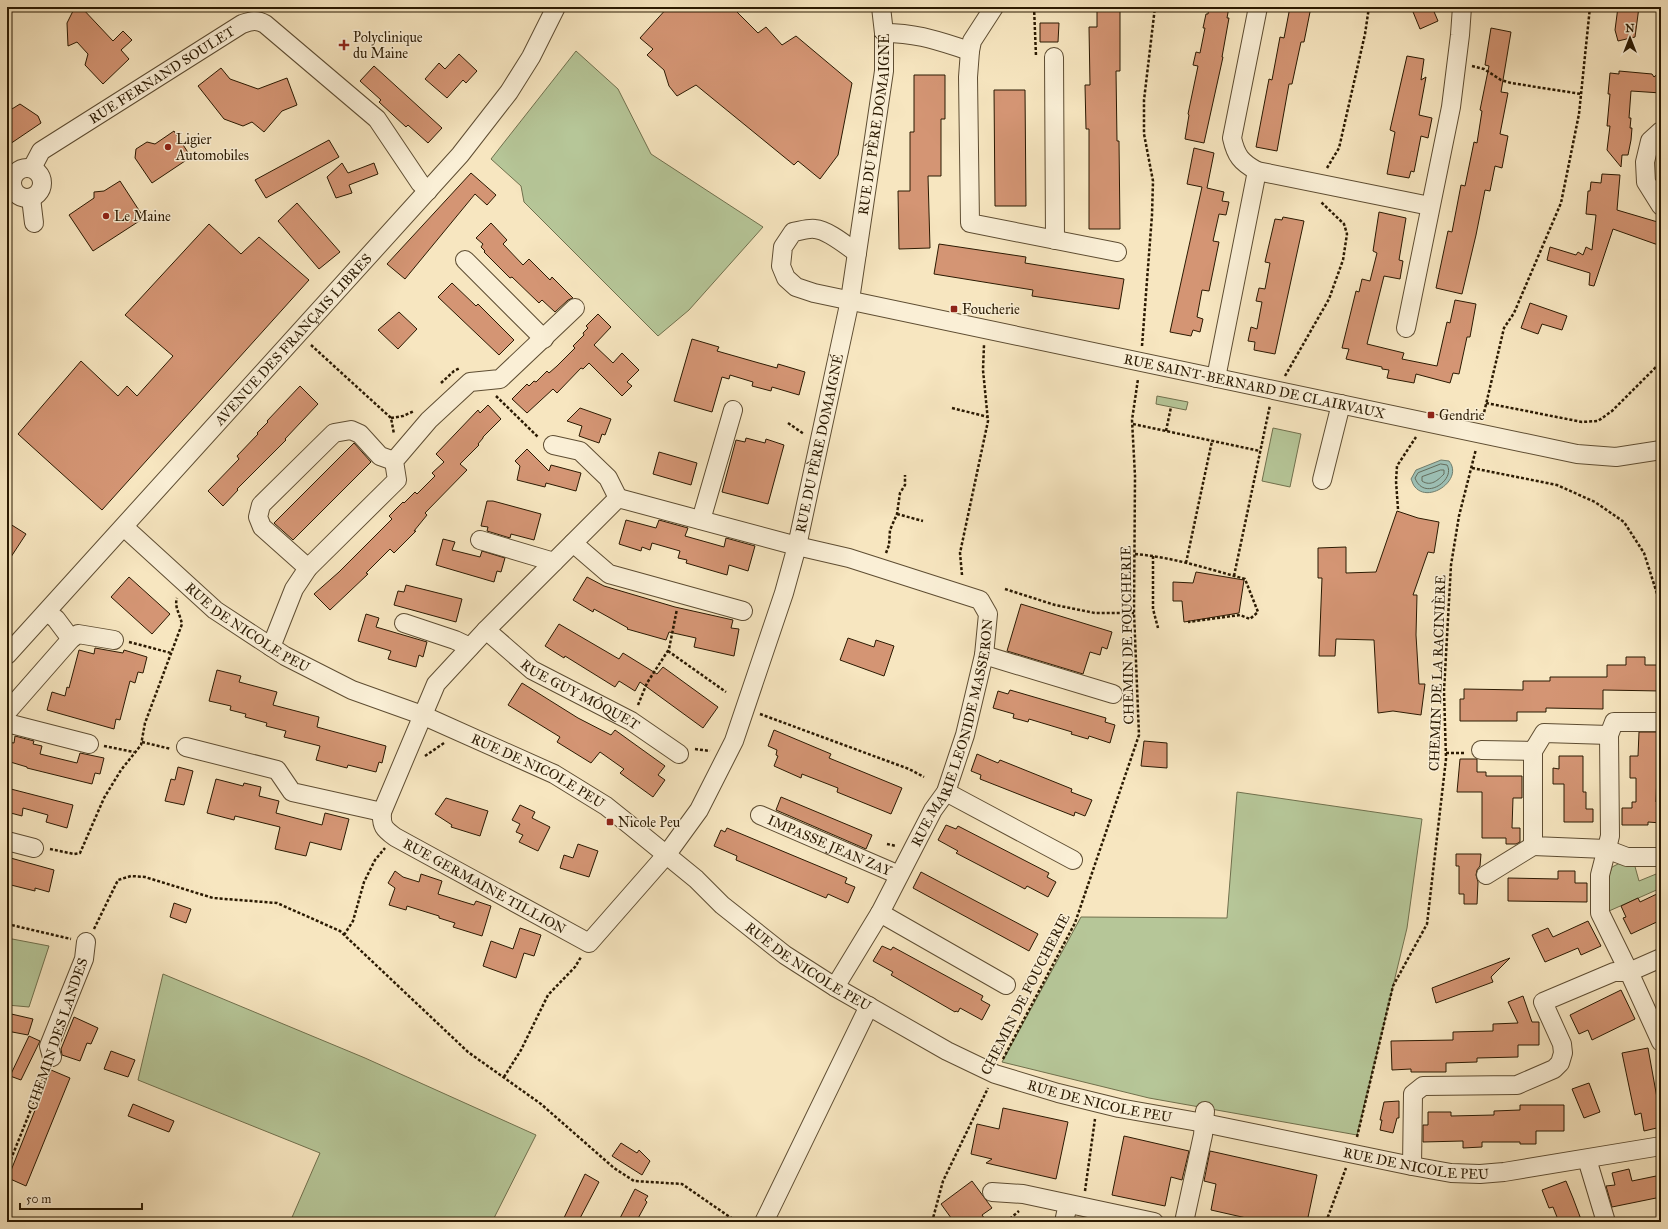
<svg xmlns="http://www.w3.org/2000/svg" width="1668" height="1229" font-family="'IM FELL Great Primer',serif">
  <style>
    .green { fill: #b6c698; stroke: #70704d }
    .water { fill: #9dbfb4; stroke: #6f7d6d }
    .lines { fill: none; stroke-linecap: round; stroke-linejoin: round }
    .shore { stroke: #646c5b; stroke-width: 1 }
    .building { fill: #d49574; stroke: #2b1a02 }
    .minor-casing { stroke: #5e4d32; stroke-width: 20 }
    .path { stroke: #2b1a02; stroke-width: 2.5; stroke-dasharray: 3 2; stroke-linecap: butt }
    .minor { stroke: #faefd6; stroke-width: 18 }
    .poi-dot { fill: #8f2418; stroke: #faefd6; stroke-width: 1.5 }
    .labels { text-anchor: middle; stroke-width: 3; stroke-linejoin: round; paint-order: stroke }
    .poi-label { font-size: 14px; fill: #2b1a02; stroke: #faefd6; text-anchor: start }
    .street-label { font-size: 14px; fill: #2b1a02; stroke: #faefd6 }
  </style>
  <rect width="100%" height="100%" fill="#f7e6c0"/>
  <filter id="stains"><feTurbulence type="fractalNoise" baseFrequency=".005" numOctaves="4"/><feColorMatrix values="0 0 0 0 .2 0 0 0 0 .09 0 0 0 0 .02 0 0 0 .5 -.17"/></filter>
  <radialGradient id="worn" r=".72"><stop offset=".6" stop-color="#630" stop-opacity="0"/><stop offset="1" stop-color="#630" stop-opacity=".3"/></radialGradient>
  <!-- green -->
  <path class="green" d="M576,51L618,89L651,154L763,227L689,310L658,336L524,202L521,186L491,159Z
    M1157,396L1188,402L1186,410L1156,404Z
    M1273,428L1301,434L1290,487L1262,481Z
    M1237,792L1422,819L1407,928L1357,1135L1149,1098L1002,1062L1081,917L1227,918Z
    M1620,863H1634L1639,881L1661,872V888L1609,911V876L1612,867Z
    M7,938L49,946L29,1007L7,1005Z
    M163,974L365,1058L536,1135L492,1222H290L320,1153L138,1080Z"/>
  <!-- water -->
  <path class="water" d="M1441,460L1449,461C1464,479 1429,504 1415,487C1413,485 1412,481 1411,479L1416,470Z"/>
  <g class="lines">
    <!-- shore -->
    <path class="shore" d="M1441,464L1447,465C1456,480 1424,502 1415,478L1418,473Z
      M1441,470H1444V474C1438,480 1431,487 1422,481V477Z"/>
  </g>
  <!-- building -->
  <path class="building" d="M75,7H81L113,41L123,31L132,40L121,50L129,59L103,84L85,65L88,54L77,42L68,46L67,23Z
    M668,7H732L758,33L766,27L782,45L796,36L852,83L838,155L820,179L798,161L794,165L696,85L677,96L669,86L664,70L647,55L653,49L640,38Z
    M1097,7H1120V71H1116L1117,141H1119L1120,229H1089V129H1086L1085,85H1090L1089,27H1097Z
    M1209,7H1229L1227,18H1229L1222,57H1223L1204,143L1185,139L1189,115L1188,114L1198,66L1193,65L1196,52L1200,53L1205,28H1203L1206,14H1208Z
    M1290,7H1311L1304,42H1301L1292,84H1289L1277,151L1256,147L1269,79L1272,80L1280,37L1284,38Z
    M1411,7H1432L1438,21L1420,29Z
    M1618,7H1639L1635,37L1618,41L1615,30Z
    M1040,23H1059L1058,42H1040Z
    M1491,28L1511,32L1501,92L1508,93L1500,134L1508,136L1502,168L1495,166L1490,191L1485,190L1476,235L1462,294L1436,288L1448,231L1452,232L1461,185L1465,186L1474,142L1477,143L1482,111L1480,110L1489,66L1485,65Z
    M459,54L477,71L466,83L463,80L447,98L425,79L439,63L445,69Z
    M1407,56L1424,59L1421,80L1426,77L1419,115L1432,118L1428,138L1421,136L1414,172L1411,171L1409,178L1387,174L1395,132L1390,130Z
    M374,66L442,128L428,143L408,125L406,127L379,102L381,100L360,81Z
    M221,68L230,79L258,89L287,78L297,105L282,111L264,132L252,122L243,126L224,119L198,86Z
    M1619,71L1652,74L1654,77L1661,71V93L1631,91L1629,118H1631L1630,128H1632L1631,140L1628,155H1622L1621,167L1607,150L1610,126H1607L1610,94H1608L1610,73L1619,74Z
    M914,75H945V119H941V176H928L930,248L899,249L898,191H910V132H914Z
    M994,90H1025L1026,206H995Z
    M20,104L38,116L41,123L7,146V112Z
    M174,131L191,157L152,183L135,158L136,149L147,142L155,144Z
    M329,140L339,157L266,198L255,180Z
    M1194,148L1214,153L1207,188L1224,192L1222,201L1229,202L1226,215L1219,214L1213,241L1219,242L1209,291L1202,290L1197,317L1203,319L1200,332L1193,330L1191,336L1170,332L1202,187L1187,184Z
    M342,163L348,173L374,163L378,174L349,185L352,193L336,198L327,177Z
    M471,173L496,195L487,205L475,194L405,279L387,264Z
    M1602,174L1620,175L1617,210L1661,223V246L1613,229L1594,286L1589,285L1590,273L1547,260L1550,247L1576,255L1578,252L1583,255L1586,247L1592,250L1596,215L1586,214L1588,191H1590L1591,182L1601,183Z
    M120,181L144,218L93,251L69,215L94,198V192L104,191Z
    M297,203L340,252L319,269L278,221Z
    M1379,212L1406,218L1399,260L1403,261L1400,279L1384,276L1367,344L1404,353L1402,359L1437,366L1447,322L1450,323L1455,300L1476,304L1470,337H1467L1459,374L1453,373L1450,383L1416,374L1414,383L1387,378L1389,370L1382,369V367L1346,359L1349,349L1342,348L1356,291L1359,292L1362,279L1370,281L1377,253L1373,251Z
    M1283,217L1304,221L1275,354L1254,350L1255,342L1248,341L1251,327L1257,329L1262,302L1256,301L1259,288L1265,289L1270,263L1265,262L1275,219L1282,220Z
    M491,223L507,240L503,244L523,265L529,259L550,280L552,277L573,298L568,300L555,312L542,300L539,303L512,277L510,278L484,252L485,251L481,247L483,244L476,238Z
    M209,224L241,254L259,237L309,280L102,510L18,434L81,361L118,396L127,386L137,396L173,356L125,315Z
    M939,244L1026,257L1025,263L1124,279L1119,309L1032,296L1033,290L934,274Z
    M452,283L476,306L478,304L514,340L499,355L438,297Z
    M1530,303L1567,316L1562,330L1542,324L1538,334L1521,328Z
    M399,312L417,329L398,349L378,330Z
    M598,314L611,327L594,345L613,363L622,353L639,370L627,382L632,386L622,396L589,363L583,369L581,368L557,393L553,389L527,413L512,399L527,384L529,386L534,381L536,382L547,371L549,373L557,366L575,348L573,346L584,335L583,333L588,328L586,326Z
    M692,339L719,347L717,351L759,363L777,368L778,364L805,372L799,395L772,387L771,391L752,386L753,382L730,375L729,379L722,377L712,412L674,401Z
    M300,386L318,404L285,439L286,440L237,489L238,490L223,506L208,491L239,459L237,456L258,434L257,433L268,422L267,421Z
    M488,405L501,419L483,437V438L478,444L479,445L460,464L467,470L425,513L427,515L414,531H416L394,553L390,549L366,573L368,574L330,610L314,594L339,572L392,519L389,516L403,502L404,503L415,492L417,494L435,476L432,473L444,462L436,454L478,410L480,413Z
    M580,408L611,419L605,435L602,434L599,443L579,436L582,426L567,421Z
    M746,438L765,443L766,439L784,445L768,504L722,492L736,440L745,442Z
    M354,443L371,462L293,540L274,523Z
    M527,449L549,471L551,465L581,473L576,491L546,483L545,487L517,480L520,466L515,461Z
    M659,452L697,463L691,485L653,474Z
    M487,501H493L541,514L534,540L511,534L510,538L487,531L488,527L481,526Z
    M1397,511L1418,518L1439,522L1434,553L1428,552L1413,595H1417L1416,635L1419,684H1425L1421,715L1393,711L1378,713L1374,640L1336,639L1335,656H1319L1322,578H1318V548L1346,547V573L1376,572Z
    M626,520L656,528L659,520L688,528L685,536L724,547L726,538L755,546L748,571L729,565L727,575L686,563L687,560L678,558L680,551L652,543L650,550L642,547L641,551L619,544Z
    M7,522L26,534L7,563Z
    M443,539L455,542L452,550L480,557L482,551L505,558L501,572L497,571L494,582L436,565Z
    M1196,572L1244,580L1239,613L1184,622L1182,601H1173V582L1193,583Z
    M129,577L170,614L152,634L111,597Z
    M587,577L604,586L675,607L733,620L731,628L739,629L734,656L694,647L696,638L669,632L666,640L627,629L628,628L594,609L593,612L573,600Z
    M406,585L462,599L456,622L394,605L398,591L404,592Z
    M1021,604L1112,632L1107,649L1102,647L1100,655L1090,652L1083,674L1007,651Z
    M366,614L379,618L376,627L427,642L423,657L419,655L416,667L388,659L391,651L358,641Z
    M559,624L619,659L623,653L657,674L663,667L718,707L703,728L640,682L635,691L619,681L615,687L565,656L564,658L545,646Z
    M848,638L874,647L876,640L894,646L884,676L840,660Z
    M95,648L123,653L124,650L147,657L143,673L138,672L135,683L130,681L120,720L116,719L114,729L47,710L52,692L65,696L67,687L69,688L79,650L94,654Z
    M1626,657H1645V665H1661V691L1603,690V709L1546,708V712H1517V721H1460V699H1464V689L1523,690V681H1550V677H1607V665H1626Z
    M217,670L241,676L239,682L277,692L273,705L319,717L317,727L386,746L382,763L379,762L376,772L348,765L347,768L316,760L320,746L284,737L286,731L266,726L267,723L245,717L246,714L230,710L231,706L209,701Z
    M522,683L578,718L611,735L615,730L665,766L658,775L665,780L653,797L620,773L624,769L600,752L591,763L557,742L560,737L508,705Z
    M1010,690L1106,718L1105,722L1115,725L1110,743L1089,736L1088,739L1071,734L1072,732L1029,719L1028,722L1021,720L1013,718L1014,714L993,708L998,691L1008,694Z
    M774,730L831,754L829,758L902,788L891,814L837,792L838,788L802,774L801,778L774,766L778,756L776,755L777,750L768,746Z
    M1639,732H1660L1661,773H1657L1656,802L1661,803V823L1648,822V825H1622V808H1632V802H1636V778H1630V756H1638Z
    M15,736L34,741L33,744L42,746L40,754L77,763L80,753L104,758L100,774L95,773L92,784L27,768V767L7,761V742L14,743Z
    M1144,741L1167,743V768L1141,766Z
    M977,754L998,763L1000,760L1072,789L1071,792L1092,800L1085,816L1075,812L1074,816L980,779L981,775L971,771Z
    M1559,756H1583V792H1586V809H1593V822H1564V784H1553V768L1559,769Z
    M1460,759H1477V772H1486V776H1522V798H1513L1512,828H1520V842L1516,844H1506V838H1482V792H1457Z
    M178,767L193,771L184,805L165,801L171,779L175,780Z
    M216,779L243,786L244,783L261,787L259,796L279,801L276,813L322,825L325,813L349,819L341,850L310,842L306,856L275,849L280,827L235,816L234,820L207,813Z
    M7,788L73,805L67,828L46,822L48,815L23,808L22,816L7,812Z
    M781,797L872,835L866,849L776,810Z
    M446,798L488,811L480,836L451,827L452,825L435,814Z
    M520,805L535,812L532,818L550,827L538,851L519,842L523,835L516,832L520,824L512,820Z
    M946,825L956,829L958,826L1049,873L1047,877L1056,882L1048,897L1027,886L1025,889L956,853L958,851L938,840Z
    M727,828L847,878L845,883L855,887L848,903L828,894L826,898L736,860L737,856L714,846L721,830L725,832Z
    M578,844L598,851L589,877L560,868L564,855L573,858Z
    M1456,854H1481L1480,866L1477,870L1476,875L1478,882L1477,904H1464V894H1459V866H1456Z
    M7,857L54,870L49,892L35,888V891L7,884Z
    M395,871L403,877L419,882L421,874L442,881L438,894L474,905L476,901L491,906L482,936L453,927L455,923L439,918V916L407,906L406,910L389,905L395,888L388,883Z
    M1558,871H1575V883H1587V902L1508,901V878L1558,879Z
    M921,872L1038,934L1029,951L913,888Z
    M1661,892V920L1631,934L1623,918L1626,917L1621,906L1638,898L1640,902Z
    M174,903L191,909L186,923L170,917Z
    M1588,921L1601,946L1581,955L1578,948L1545,962L1532,935L1548,928L1553,937Z
    M520,928L541,935L534,956L524,953L516,978L483,966L491,941L513,949Z
    M882,946L891,950L893,947L983,996L981,1000L990,1005L982,1020L960,1008L958,1012L956,1011L955,1012L891,975L893,972L873,961Z
    M1510,958L1491,977L1493,982L1436,1003L1432,988Z
    M1621,990L1635,1019L1592,1040L1588,1030L1579,1034L1570,1015Z
    M1523,996L1532,1022H1539V1045H1518V1057L1477,1058V1062L1446,1063V1072H1411V1069L1392,1070L1391,1041L1453,1040V1032L1493,1031V1024L1518,1023L1508,1002Z
    M7,1013L33,1019L28,1035L7,1031Z
    M74,1017L98,1028L91,1044L87,1043L80,1061L62,1055L61,1049Z
    M29,1036L40,1041L21,1080L10,1076Z
    M1648,1048L1659,1109L1661,1108V1127L1644,1131L1641,1113L1635,1115L1622,1053Z
    M111,1051L135,1060L128,1077L104,1069Z
    M51,1070L70,1078L26,1186L8,1178Z
    M1589,1083L1600,1112L1584,1118L1572,1089Z
    M1399,1101V1118H1397L1393,1133L1380,1130L1382,1120H1380L1384,1102Z
    M133,1104L174,1121L169,1132L128,1116Z
    M1520,1105H1564V1131H1536V1144H1520V1142H1482V1147L1463,1148V1141L1423,1142V1125H1428V1112H1451V1116L1494,1115V1111L1520,1110Z
    M1003,1108L1068,1122L1056,1179L986,1163L992,1159L971,1154L977,1124L999,1129Z
    M1124,1136L1189,1151L1182,1180L1171,1177L1165,1206L1112,1195Z
    M621,1143L637,1153L639,1150L650,1161L642,1175L612,1156Z
    M1210,1151L1317,1175L1307,1222H1264L1211,1210L1216,1184L1204,1181Z
    M1629,1169L1632,1181L1661,1175V1197L1612,1207L1606,1186L1615,1185L1612,1173Z
    M585,1174L599,1182L578,1222H562Z
    M972,1181L992,1208L982,1215L987,1222H954L941,1204Z
    M1566,1181L1573,1198L1582,1222H1559L1553,1207L1549,1208L1542,1190Z
    M635,1189L648,1196L645,1200L647,1202L636,1222H618Z"/>
  <g class="lines">
    <defs>
      <g id="minor">
        <path d="M994,7L972,41L970,51L968,77L970,223L1117,252"/>
        <path d="M884,33C918,33 938,41 970,51"/>
        <path d="M1054,57L1055,240"/>
        <path d="M1661,131L1650,141L1645,162L1646,182L1661,206"/>
        <circle cx="27" cy="183" r="15"/>
        <path id="s1" d="M32,168L41,151L242,24C251,21 256,19 265,24L377,119L420,183L428,191"/>
        <path d="M1257,171L1430,206"/>
        <path d="M31,198L34,223"/>
        <path id="s2" d="M857,253C847,246 828,230 815,229C808,228 800,231 793,232L783,247L781,266L786,278L796,287L814,293L1577,454L1616,457L1661,450"/>
        <path d="M465,260L544,339"/>
        <path d="M1406,328L1451,107L1460,35L1462,7"/>
        <path d="M1216,378L1257,171C1241,162 1236,156 1232,138L1258,7"/>
        <path d="M553,445L580,451L608,478L618,498"/>
        <path d="M1322,480L1341,404"/>
        <path d="M701,520L733,410"/>
        <path id="s3" d="M124,527L215,610L285,656L352,690L422,715L554,774L606,806L631,826L696,879L722,905L785,955L835,987L947,1051L995,1074L1058,1093L1119,1108L1204,1123L1412,1166L1451,1173L1480,1174L1504,1172L1661,1146"/>
        <path d="M480,540L554,562"/>
        <path d="M573,543L609,574L743,611"/>
        <path d="M308,568L262,527L258,517L261,505L334,433L351,430L360,434L380,456L394,461"/>
        <path d="M47,612L56,619L71,639"/>
        <path d="M404,623L455,640L470,647"/>
        <path id="s4" d="M486,630L532,670L631,721L679,754"/>
        <path d="M271,647L294,589L308,568L397,480L394,461L429,420L470,382L500,379L575,308"/>
        <path id="s5" d="M7,655L460,155L509,92L531,57L556,7"/>
        <path d="M984,655L1113,694"/>
        <path d="M7,712L71,639L78,634L114,640"/>
        <path d="M7,723L89,744"/>
        <path d="M1609,735L1614,722H1658"/>
        <path d="M186,747L277,770L292,792L382,812"/>
        <path d="M1481,750L1533,751L1544,733L1609,735L1610,836L1600,875V913L1629,972L1661,1042"/>
        <path d="M1533,751V846L1606,849L1627,857H1661"/>
        <path d="M946,792L1073,860"/>
        <path id="s6" d="M760,815L899,875"/>
        <path d="M7,841L34,848"/>
        <path d="M1486,875L1533,846"/>
        <path d="M880,913L1006,985"/>
        <path id="s7" d="M835,987L880,913L933,810L946,792L965,735L984,655L988,614L980,600L849,558L797,546L618,498L486,630L436,684L382,812C381,826 384,829 395,837L589,943L667,854L699,810L734,741L784,593L797,546L850,300L884,71V33L881,7"/>
        <path d="M52,1057L49,1046L84,959L86,942"/>
        <path d="M1587,1159L1606,1222"/>
        <path d="M1412,1166L1413,1094L1423,1086L1517,1085L1554,1069L1560,1063L1563,1053L1562,1044L1543,1002L1614,972H1629L1661,958"/>
        <path d="M992,1192L1023,1194L1154,1222"/>
        <path d="M764,1222L869,1006"/>
        <path d="M1064,1222L1068,1204"/>
        <path d="M1184,1222L1203,1135L1205,1111"/>
      </g>
    </defs>
    <!-- minor casing -->
    <use href="#minor" class="minor-casing"/>
    <!-- path -->
    <path class="path" d="M1034,7L1036,56
      M1472,66L1484,69L1501,80L1511,83L1581,94
      M1327,168L1339,148L1365,34L1369,7
      M311,345L391,418L394,434
      M1142,346L1152,215L1153,181L1144,134V100L1155,7
      M1285,376L1329,299L1343,260L1347,234L1344,224L1321,202
      M441,383L454,371L460,368
      M496,396L538,437
      M1486,403L1582,422L1598,421L1612,411L1661,362
      M952,408L988,417
      M1483,417L1504,328L1514,313L1561,203L1579,114L1590,7
      M391,418L403,416L414,411
      M788,423L804,434
      M1133,424L1260,451
      M1166,431L1171,407
      M1472,468L1557,485L1595,502L1624,522L1644,553L1661,606
      M1398,509L1396,481L1397,466L1416,437
      M897,514L923,521
      M886,553L889,545L890,530L897,514L900,493L905,485V475
      M1135,554C1172,557 1209,569 1245,579L1258,612L1250,619L1240,615L1188,622
      M1153,556V609L1158,628
      M1186,563L1212,441
      M962,575L960,553L988,421L983,370L984,345
      M1234,576L1270,405
      M1005,589L1055,605L1095,613H1134
      M129,642L171,653
      M668,651L726,692
      M638,705L647,683L669,649L677,609
      M760,714L909,769L924,777
      M142,742L171,749
      M104,746L134,752
      M695,749L710,751
      M1446,753H1465
      M425,756L444,743
      M887,844L896,846
      M50,849L74,854L80,853L104,798L121,770L141,745L145,723L182,624C180,614 174,607 177,598
      M7,924L71,939
      M94,929L118,880L131,876L145,877L213,898L277,903L340,931L468,1052L541,1104L614,1168L634,1181L682,1184L737,1222
      M344,935L353,921L364,882L375,860L385,848
      M1003,1059L1075,923L1139,735L1134,613L1135,476L1132,420L1138,379
      M504,1077L521,1050L548,995L575,967L581,957
      M1357,1137L1393,986L1427,924L1446,759L1444,691L1451,565L1459,516L1476,449
      M7,1169L46,1072
      M1085,1191L1095,1119
      M932,1222L943,1181L988,1088
      M1006,1222L1019,1211
      M1326,1222L1346,1168"/>
    <!-- minor -->
    <use href="#minor" class="minor"/>
  </g>
  <!-- markers -->
  <g class="poi-dot">
    <path d="M342 39h4v4h4v4h-4v4h-4v-4h-4v-4h4z"/>
    <circle cx="168" cy="147" r="4"/>
    <circle cx="106" cy="216" r="4"/>
    <rect x="950" y="305" width="8" height="8" rx="2"/>
    <rect x="1427" y="411" width="8" height="8" rx="2"/>
    <rect x="606" y="818" width="8" height="8" rx="2"/>
  </g>
  <g class="labels">
    <!-- poi labels -->
    <g class="poi-label">
      <text x="353" y="42">Polyclinique<tspan x="353" dy="16">du Maine</tspan></text>
      <text x="176" y="144">Ligier<tspan x="176" dy="16">Automobiles</tspan></text>
      <text x="114" y="221">Le Maine</text>
      <text x="962" y="314">Foucherie</text>
      <text x="1439" y="420">Gendrie</text>
      <text x="618" y="827">Nicole Peu</text>
    </g>
    <!-- street labels -->
    <g class="street-label">
      <text dy="5" stroke="none"><textPath href="#s1" startOffset="162">RUE FERNAND SOULET</textPath></text>
      <text dy="5" stroke="none"><textPath href="#s7" startOffset="2335">RUE DU PÈRE DOMAIGNÉ</textPath></text>
      <text dy="5" stroke="none"><textPath href="#s5" startOffset="426">AVENUE DES FRANÇAIS LIBRES</textPath></text>
      <text dy="5" stroke="none"><textPath href="#s2" startOffset="604">RUE SAINT-BERNARD DE CLAIRVAUX</textPath></text>
      <text dy="5" stroke="none"><textPath href="#s7" startOffset="2011">RUE DU PÈRE DOMAIGNÉ</textPath></text>
      <text dy="5" stroke="none"><textPath href="#s3" startOffset="160">RUE DE NICOLE PEU</textPath></text>
      <text transform="translate(1127 635) rotate(-91)" y="5">CHEMIN DE FOUCHERIE</text>
      <text transform="translate(1437 673) rotate(-88)" y="5">CHEMIN DE LA RACINIÈRE</text>
      <text dy="5" stroke="none"><textPath href="#s4" startOffset="115">RUE GUY MÔQUET</textPath></text>
      <text dy="5" stroke="none"><textPath href="#s7" startOffset="283">RUE MARIE LEONIDE MASSERON</textPath></text>
      <text dy="5" stroke="none"><textPath href="#s3" startOffset="485">RUE DE NICOLE PEU</textPath></text>
      <text dy="5" stroke="none"><textPath href="#s6" startOffset="76">IMPASSE JEAN ZAY</textPath></text>
      <text dy="5" stroke="none"><textPath href="#s7" startOffset="1332">RUE GERMAINE TILLION</textPath></text>
      <text dy="5" stroke="none"><textPath href="#s3" startOffset="821">RUE DE NICOLE PEU</textPath></text>
      <text transform="translate(1025 994) rotate(-63)" y="5">CHEMIN DE FOUCHERIE</text>
      <text transform="translate(57 1034) rotate(-71)" y="5">CHEMIN DES LANDES</text>
      <text dy="5" stroke="none"><textPath href="#s3" startOffset="1145">RUE DE NICOLE PEU</textPath></text>
      <text dy="5" stroke="none"><textPath href="#s3" startOffset="1468">RUE DE NICOLE PEU</textPath></text>
    </g>
  </g>
  <!-- margin -->
  <rect width="1668" height="1229" fill="none" stroke="#f7e6c0" stroke-width="24"/>
  <rect x="8" y="8" width="1652" height="1213" fill="none" stroke="#2b1a02" stroke-width="2"/>
  <rect x="12" y="12" width="1644" height="1205" fill="none" stroke="#2b1a02"/>
  <!-- north arrow -->
  <g transform="translate(1630 38)" stroke="#faefd6" stroke-width="3" paint-order="stroke">
  <path d="M0-3L7 15L0 10L-7 15Z" fill="#2b1a02"/>
  <text y="-6" font-size="11" font-weight="bold" text-anchor="middle" fill="#2b1a02">N</text>
  </g>
  <!-- scale -->
  <path d="M20 1203v6h122v-6" fill="none" stroke="#2b1a02" stroke-width="2"/>
  <text x="26" y="1203" font-size="12" fill="#2b1a02" stroke="#faefd6" stroke-width="3" paint-order="stroke">50 m</text>
  <rect width="100%" height="100%" filter="url(#stains)"/>
  <rect width="100%" height="100%" fill="url(#worn)"/>
</svg>
